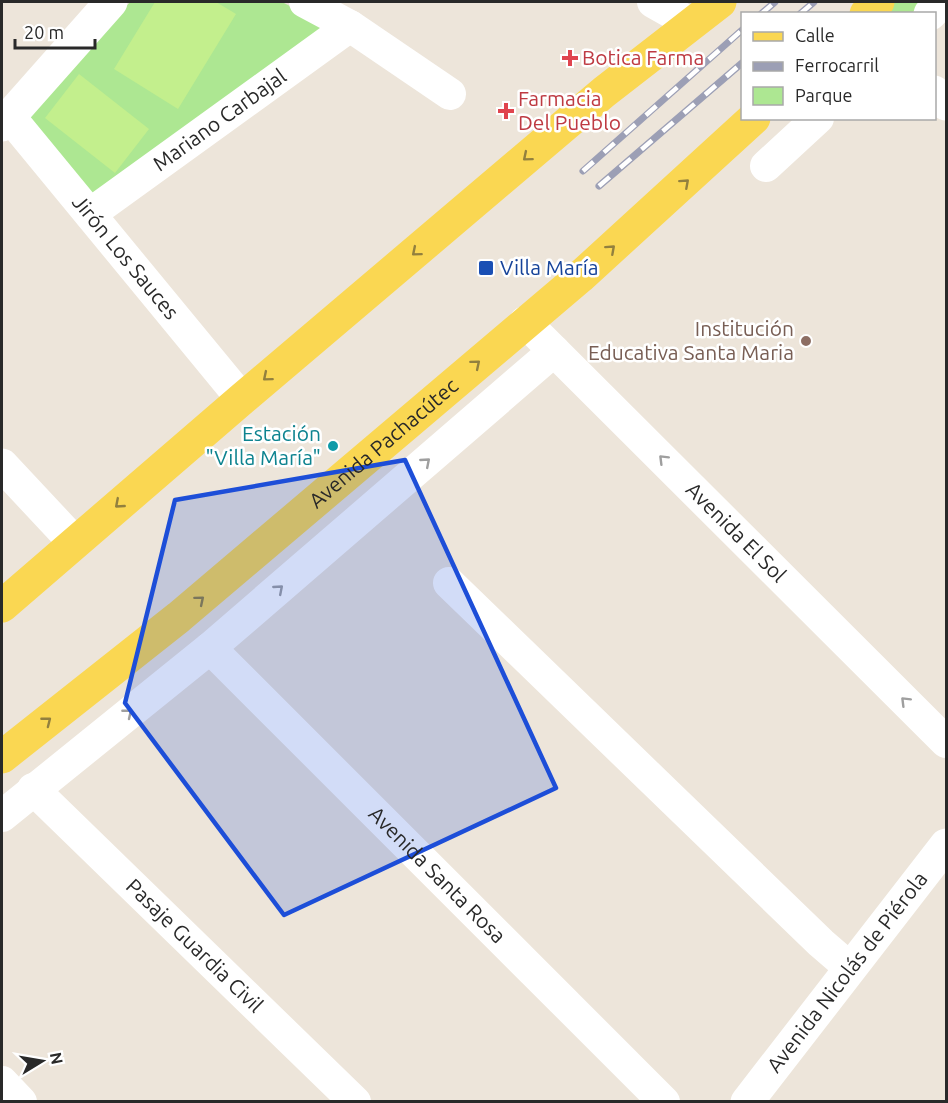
<svg xmlns="http://www.w3.org/2000/svg" width="948" height="1103" font-family="Ubuntu,sans-serif">
  <style>
    .green { fill: #ade792 }
    .pitch { fill: #c3ef8d }
    .lines { fill: none; stroke-linecap: round; stroke-linejoin: round }
    .minor { stroke: #fff; stroke-width: 32 }
    .tertiary { stroke: #fff; stroke-width: 33 }
    .secondary { stroke: #fff; stroke-width: 33 }
    .primary { stroke: #fad752; stroke-width: 33 }
    .rail-casing { stroke: #9c9fb5; stroke-width: 7 }
    .rail { stroke: #fff; stroke-width: 4.5; stroke-dasharray: 14; stroke-linecap: butt }
    .oneway { stroke: #92803e }
    .oneway2 { stroke: #9f9f9f }
    .marked { fill: #1d4ed8; fill-opacity: 0.2; stroke: #1d4ed8; stroke-width: 4.5; stroke-linejoin: round }
    .health-dot { fill: #e0444e; stroke: #fff; stroke-width: 2 }
    .transit-dot { fill: #1a4fb4; stroke: #fff; stroke-width: 2 }
    .education-dot { fill: #8d6e63; stroke: #fff; stroke-width: 2 }
    .culture-dot { fill: #0f9aa8; stroke: #fff; stroke-width: 2 }
    .labels { text-anchor: middle; stroke-width: 5; stroke-linejoin: round; paint-order: stroke }
    .health-label { font-size: 21px; fill: #be3a42; stroke: #fff; text-anchor: start }
    .street-label { font-size: 21px; fill: #292929; stroke: #fff }
    .transit-label { font-size: 21px; fill: #164399; stroke: #fff; text-anchor: start }
    .education-label { font-size: 21px; fill: #785e54; stroke: #fff; text-anchor: end }
    .culture-label { font-size: 21px; fill: #0d838f; stroke: #fff; text-anchor: end }
  </style>
  <rect width="100%" height="100%" fill="#ede5da"/>
  <!-- green -->
  <path class="green" d="M130,2H282L331,27L90,199L25,118Z
    M893,2H924L912,13L881,14Z"/>
  <!-- pitch -->
  <path class="pitch" d="M155,2H216L236,14L178,109L114,69Z
    M79,74L149,129L115,173L45,118Z"/>
  <g class="lines">
    <!-- minor -->
    <g class="minor">
      <path d="M305,2L350,26L450,94"/>
      <path d="M653,2L692,24"/>
      <path id="s1" d="M9,116L242,399"/>
      <path d="M766,166L818,118"/>
      <path id="s2" d="M90,214L350,26"/>
      <path id="s3" d="M525,322L946,742"/>
      <path d="M449,583L821,943L850,968"/>
      <path id="s4" d="M210,648L664,1102"/>
      <path id="s5" d="M33,789L355,1102"/>
      <path d="M2,816L210,648L554,351"/>
      <path d="M2,1082L21,1102"/>
    </g>
    <!-- tertiary -->
    <path class="tertiary" d="M930,14L942,2
      M934,92L946,104
      M2,125L111,2
      M2,465L74,542"/>
    <!-- secondary -->
    <path class="secondary" id="s6" d="M747,1102L946,845"/>
    <!-- primary -->
    <g class="primary">
      <path d="M866,14L878,2"/>
      <path d="M2,606L242,399L604,92L720,2"/>
      <path id="s7" d="M2,757L179,617L580,277L754,118"/>
    </g>
    <defs>
      <path id="rail" d="M761,14L775,2
        M800,14L814,2
        M583,171L742,30
        M599,186L742,63"/>
    </defs>
    <!-- rail casing -->
    <use href="#rail" class="rail-casing"/>
    <!-- rail -->
    <use href="#rail" class="rail"/>
  </g>
  <!-- one-way arrows -->
  <defs><path id="oneway-chevron" d="M-2-3.5L2.5 0L-2 3.5" fill="none" stroke-width="1.6" stroke-linecap="round" stroke-linejoin="round" transform="scale(1.5)"/></defs>
  <g class="oneway">
    <use href="#oneway-chevron" transform="translate(527 157) rotate(140)"/>
    <use href="#oneway-chevron" transform="translate(685 183) rotate(-42)"/>
    <use href="#oneway-chevron" transform="translate(611 249) rotate(-42)"/>
    <use href="#oneway-chevron" transform="translate(416 252) rotate(140)"/>
    <use href="#oneway-chevron" transform="translate(476 364) rotate(-40)"/>
    <use href="#oneway-chevron" transform="translate(267 377) rotate(140)"/>
    <use href="#oneway-chevron" transform="translate(119 504) rotate(139)"/>
    <use href="#oneway-chevron" transform="translate(200 600) rotate(-40)"/>
    <use href="#oneway-chevron" transform="translate(47 721) rotate(-38)"/>
  </g>
  <g class="oneway2">
    <use href="#oneway-chevron" transform="translate(663 459) rotate(-135)"/>
    <use href="#oneway-chevron" transform="translate(426 462) rotate(-41)"/>
    <use href="#oneway-chevron" transform="translate(279 589) rotate(-41)"/>
    <use href="#oneway-chevron" transform="translate(905 701) rotate(-135)"/>
    <use href="#oneway-chevron" transform="translate(128 713) rotate(-39)"/>
  </g>
  <!-- marked area -->
  <path class="marked" d="M405,460L556,788L284,915L125,703L175,500Z"/>
  <!-- markers -->
  <g class="health-dot">
    <path d="M567 49h6v6h6v6h-6v6h-6v-6h-6v-6h6z"/>
    <path d="M503 102h6v6h6v6h-6v6h-6v-6h-6v-6h6z"/>
  </g>
  <rect class="transit-dot" x="478" y="260" width="16" height="16" rx="3"/>
  <circle class="education-dot" cx="806" cy="341" r="6"/>
  <circle class="culture-dot" cx="333" cy="446" r="6"/>
  <g class="labels">
    <!-- health labels -->
    <g class="health-label">
      <text x="582" y="65">Botica Farma</text>
      <text x="518" y="106">Farmacia<tspan x="518" dy="24">Del Pueblo</tspan></text>
    </g>
    <!-- street labels -->
    <g class="street-label">
      <text dy="7" stroke="none"><textPath href="#s2" startOffset="160">Mariano Carbajal</textPath></text>
      <text dy="7" stroke="none"><textPath href="#s1" startOffset="183">Jirón Los Sauces</textPath></text>
      <text dy="7" stroke="none"><textPath href="#s7" startOffset="494">Avenida Pachacútec</textPath></text>
      <text dy="7" stroke="none"><textPath href="#s3" startOffset="298">Avenida El Sol</textPath></text>
      <text dy="7" stroke="none"><textPath href="#s4" startOffset="321">Avenida Santa Rosa</textPath></text>
      <text dy="7" stroke="none"><textPath href="#s5" startOffset="225">Pasaje Guardia Civil</textPath></text>
      <text dy="7" stroke="none"><textPath href="#s6" startOffset="164">Avenida Nicolás de Piérola</textPath></text>
    </g>
    <!-- transit labels -->
    <g class="transit-label">
      <text x="500" y="275">Villa María</text>
    </g>
    <!-- education labels -->
    <g class="education-label">
      <text x="794" y="336">Institución<tspan x="794" dy="24">Educativa Santa Maria</tspan></text>
    </g>
    <!-- culture labels -->
    <g class="culture-label">
      <text x="321" y="441">Estación<tspan x="321" dy="24">"Villa María"</tspan></text>
    </g>
  </g>
  <!-- border -->
  <rect width="948" height="1103" fill="none" stroke="#292929" stroke-width="6"/>
  <!-- legend -->
  <rect x="741" y="12" width="195" height="108" fill="#ffffff" stroke="#a9a9a9" stroke-width="1.5"/>
  <rect x="753" y="32" width="30" height="9" fill="#fad752" stroke="#a9a9a9" stroke-width="1.5"/>
  <text x="795" y="42" font-size="18" fill="#292929">Calle</text>
  <rect x="753" y="62" width="30" height="9" fill="#9c9fb5" stroke="#a9a9a9" stroke-width="1.5"/>
  <text x="795" y="72" font-size="18" fill="#292929">Ferrocarril</text>
  <rect x="753" y="87" width="30" height="18" fill="#ade792" stroke="#a9a9a9" stroke-width="1.5"/>
  <text x="795" y="102" font-size="18" fill="#292929">Parque</text>
  <!-- north arrow -->
  <g transform="translate(42 1061) rotate(79)" stroke="#ffffff" stroke-width="4.5" paint-order="stroke">
  <path d="M0-4.5L10 22L0 15L-10 22Z" fill="#292929"/>
  <text y="-9" font-size="16" font-weight="bold" text-anchor="middle" fill="#292929">N</text>
  </g>
  <!-- scale -->
  <path d="M15 39v9h80v-9" fill="none" stroke="#292929" stroke-width="3"/>
  <text x="24" y="39" font-size="18" fill="#292929" stroke="#ffffff" stroke-width="4.5" paint-order="stroke">20 m</text>
</svg>
